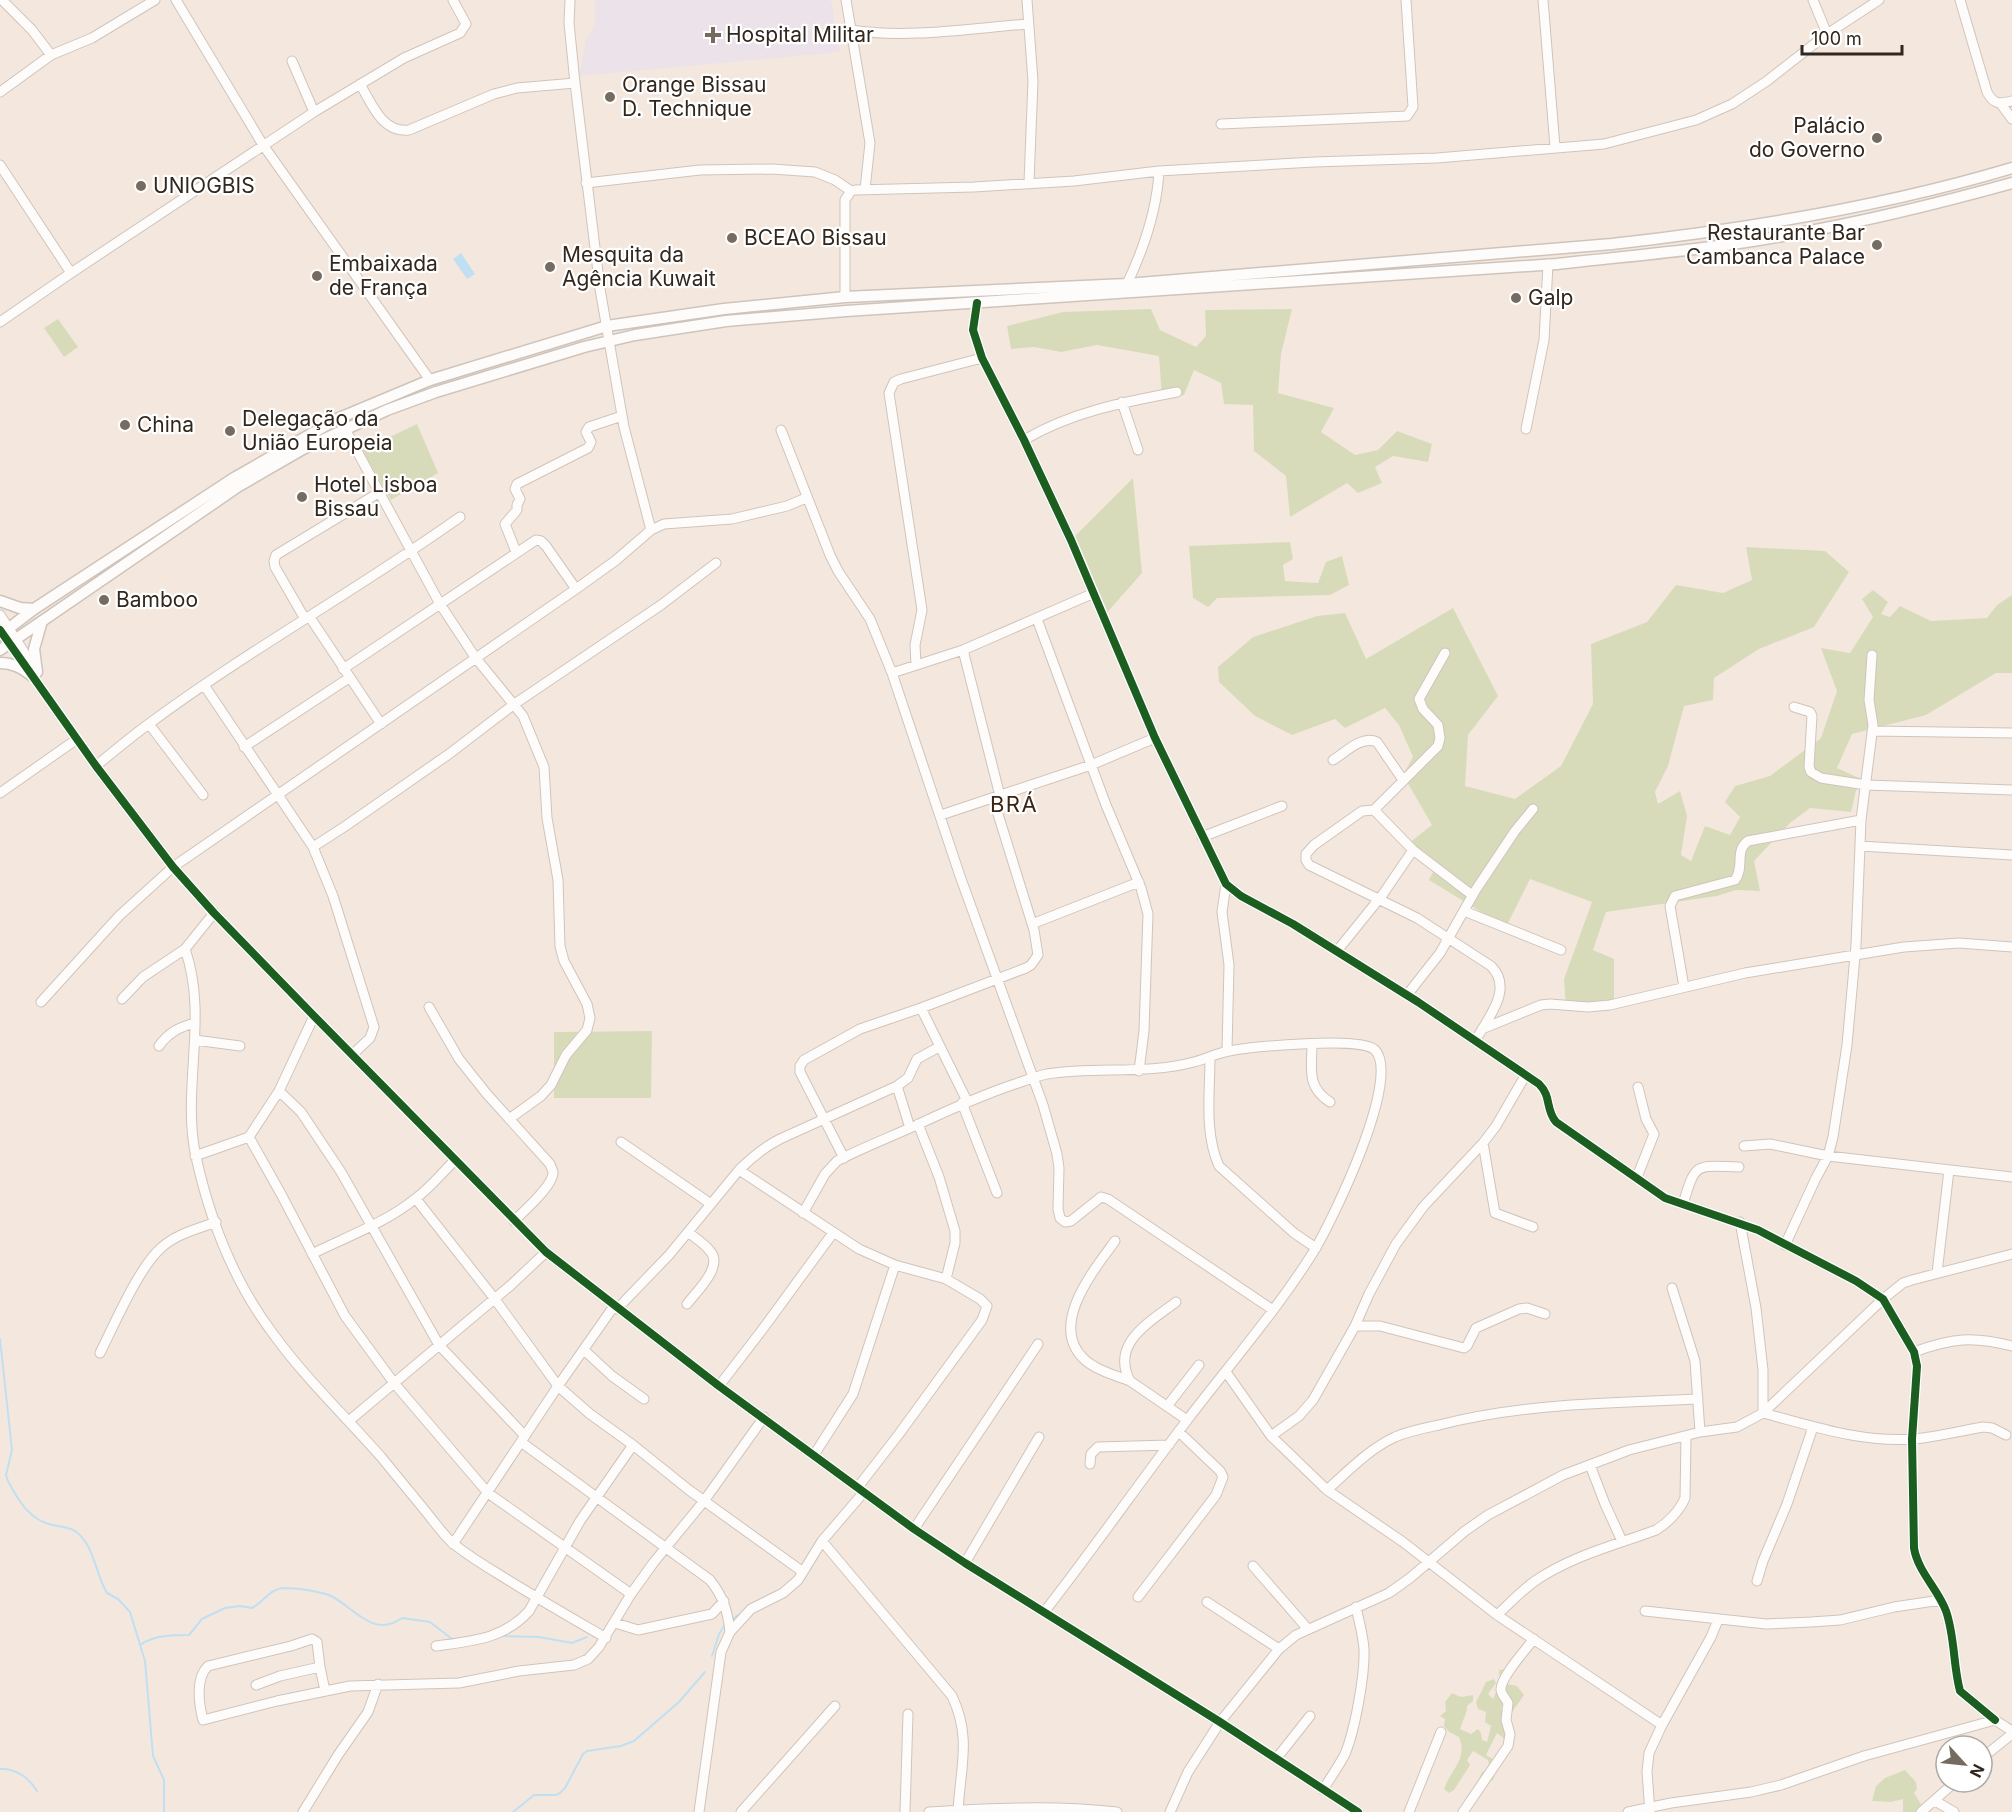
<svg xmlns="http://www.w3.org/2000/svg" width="2012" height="1812" font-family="Inter,sans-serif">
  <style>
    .medical { fill: #ebe2ea }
    .green { fill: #d8dbba }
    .water { fill: #c0dff3 }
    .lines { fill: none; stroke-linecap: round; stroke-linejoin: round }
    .stream { stroke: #c0dff3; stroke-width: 2 }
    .minor-casing { stroke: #cfc4bc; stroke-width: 11 }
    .major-casing { stroke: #cfc4bc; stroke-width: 13 }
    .minor { stroke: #fdfcfa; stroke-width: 9 }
    .major { stroke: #fdfcfa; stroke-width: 10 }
    .cycleway-casing { stroke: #fff; stroke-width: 11 }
    .cycleway { stroke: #1b5e20; stroke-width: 8 }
    .poi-dot { fill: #756b61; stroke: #fff; stroke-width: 2 }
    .labels { text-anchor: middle; stroke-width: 4.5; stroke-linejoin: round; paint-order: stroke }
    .poi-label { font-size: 21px; fill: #31271e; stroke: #fff; text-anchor: start }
    .neighbourhood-label { font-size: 22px; letter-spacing: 1.5px; fill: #3a2513; stroke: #fff }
  </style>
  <rect width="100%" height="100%" fill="#f4e8de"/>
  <!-- medical -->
  <path class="medical" d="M595,0H831L840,52L579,76L586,39L595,26Z"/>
  <!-- green -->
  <path class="green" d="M1151,309L1160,330L1196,347L1206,336L1205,310L1292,309L1281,354L1278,393L1334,408L1321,432L1355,455L1378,450L1397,431L1432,444L1428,462L1393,456L1375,467L1382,483L1358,493L1347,483L1290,517L1286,476L1254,451L1253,405L1224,404L1221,383L1194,370L1184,395L1162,398L1159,356L1097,345L1061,352L1034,347L1011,349L1007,326L1063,312Z
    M58,319L78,347L64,357L44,328Z
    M417,424L438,473L391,500L362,450Z
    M1133,478L1142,573L1104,616L1071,540Z
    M1290,542L1293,559L1283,565L1285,581L1318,583L1326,562L1342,556L1349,585L1330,595L1217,598L1208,607L1193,598L1189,546Z
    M1746,547L1825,551L1849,572L1814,627L1759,649L1714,678L1713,700L1684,706L1668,766L1655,792L1658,804L1680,791L1687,816L1681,855L1691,861L1705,826L1730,835L1740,817L1725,802L1735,786L1770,776L1821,738L1837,691L1821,648L1850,653L1873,617L1862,599L1873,590L1888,602L1881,614L1890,617L1900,606L1931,621L1987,618L1997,605L2012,595V673H1996L1926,715L1852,734L1837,768L1859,778L1851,812L1810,808L1790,823L1754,861L1760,891L1736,890L1717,896L1606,912L1593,950L1614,959V1001L1566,1007L1564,979L1592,902L1530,879L1506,927L1429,880L1436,866L1409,843L1432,825L1403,775L1413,757L1399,725L1385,708L1345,728L1335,719L1292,735L1255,716L1219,682L1218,667L1253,637L1317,616L1345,613L1366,659L1453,608L1498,696L1468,735L1465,786L1515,799L1561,766L1593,704L1591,644L1647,622L1676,585L1723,593L1752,580Z
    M652,1031L651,1098H554V1032Z
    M1506,1669L1507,1684L1517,1686L1524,1695L1512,1712L1503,1704L1501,1708L1507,1716L1508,1742L1497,1733L1486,1755L1496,1761L1497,1768L1493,1780L1483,1784L1479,1778L1482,1772L1490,1770L1488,1760L1473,1751L1467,1760L1470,1765L1454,1790L1449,1793L1444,1789C1451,1769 1468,1759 1459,1737L1449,1732L1444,1726L1445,1719L1440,1716L1446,1711L1445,1702L1452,1693L1461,1697L1473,1695V1701L1467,1706V1710L1460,1729L1471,1734L1478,1729L1481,1733L1482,1740L1487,1742L1491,1726L1485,1722L1486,1712L1478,1709L1476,1702L1486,1682L1494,1679L1496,1683L1488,1694L1493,1699L1500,1683L1499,1670Z
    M1905,1770L1916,1782L1917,1789L1914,1793L1921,1804L1916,1812H1903V1799L1891,1802L1872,1801L1876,1786L1885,1778Z"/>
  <!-- water -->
  <path class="water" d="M461,253L475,274L467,279L453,259Z"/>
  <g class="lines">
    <!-- stream -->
    <path class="stream" d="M0,1339L12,1450L6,1475L8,1481C18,1500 30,1521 53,1525C60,1527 69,1527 75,1531C95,1545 95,1574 107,1593L118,1599L130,1612L145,1661L153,1756L164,1780V1812
      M731,1620L738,1615
      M500,1636L539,1637L572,1643L587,1637
      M140,1645C154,1635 172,1635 189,1635L202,1619L225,1608L240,1606L252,1608C263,1603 269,1589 283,1588C295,1588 322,1591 333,1597C356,1610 374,1638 402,1618L430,1622L452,1639H455
      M712,1656L719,1634L726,1623
      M0,1769C16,1768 29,1778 37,1791
      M513,1812L534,1795H556L560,1793L565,1788L583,1754L587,1751L621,1746L634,1741L679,1702L705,1672"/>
    <defs>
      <path id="minor" d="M2,0L32,30L51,55
        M176,0L263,145L430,380
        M570,0L569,23L575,83L600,289L624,427L651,530
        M846,0L870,143L865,189
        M1027,0L1033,81L1029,182
        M1543,0L1555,147
        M1813,0L1827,34
        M1960,0L1987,92C1994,105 1999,104 2012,101
        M852,30C906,39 973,28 1028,24
        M292,61L314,112
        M360,84C372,104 382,133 409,130L494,94L517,88L575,83
        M0,92L51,55L92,38L155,0
        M2001,104L2012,119
        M1221,124L1407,116L1413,107L1406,0
        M0,165L71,273
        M586,183L700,170L772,169L815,172L835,180L851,191
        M1127,284C1144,248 1157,211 1159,171
        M845,297V200L851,191L855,190L974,187L1074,181L1159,171L1314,162L1437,158L1604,144L1696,120L1732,104L1767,81L1827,34L1879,0
        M977,303L973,330L982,358L1024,440L1071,540L1155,738L1226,884L1241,896L1293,924L1418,1002L1539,1084C1552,1097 1545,1109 1556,1122L1665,1198L1758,1230L1856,1281L1883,1299L1914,1352L1917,1366L1912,1439L1914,1548C1918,1572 1938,1589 1946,1611C1955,1637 1953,1665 1960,1691L1995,1720
        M0,322L71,273L314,112L404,58L460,33L466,24L453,0
        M1122,402L1138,450
        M345,429L440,604L475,657L523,716L544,767L547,818L558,880L560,946L564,961L587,1004L590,1018L587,1030L566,1055L551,1085L541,1096L509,1119
        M1526,429L1544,340L1548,264
        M781,430L830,555L838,571L870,619L892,673L963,650L1094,593
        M1024,440C1071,412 1124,402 1177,392
        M516,552L505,524L517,510V505L520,499L515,489L517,484L588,448L591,442L586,432L589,427L622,416
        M0,615L37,672
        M309,616L381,724
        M305,619L275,567L274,561L276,555L380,492
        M1037,619L1106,805L1141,888L1148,914L1144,1031L1139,1071
        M0,630L96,766L173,867L214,913L314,1016L546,1252L719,1386L914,1529L965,1563L1220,1722L1358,1812
        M963,650L1000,796
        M1445,653L1419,699L1423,709L1438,725L1440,738L1438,746L1374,810L1362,811L1314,845L1306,854V860L1309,865L1417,918L1491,966C1514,989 1488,1018 1475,1041
        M916,665L915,645L922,610L889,393L894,382L901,379L982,358
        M343,669L536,540L541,541L546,546L576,589
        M892,673L960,876L1043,1105L1057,1154L1059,1168L1058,1209L1060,1218L1065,1222L1071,1221L1101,1197L1108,1199L1273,1310
        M204,685L313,847L333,896L374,1027L370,1038L352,1055
        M1794,707L1810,712L1812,716L1809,767L1811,772L1821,778L1866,785L2012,790
        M149,724L203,795
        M1872,731L2012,733
        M244,747L349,678
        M1333,760C1346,752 1362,735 1377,742L1403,780
        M96,766C114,751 132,736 150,723C250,649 359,589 460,517
        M0,793L77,739
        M1374,810L1413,850
        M941,815L1091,765L1155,738
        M1202,837L1282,806
        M1860,846L2012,855
        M313,847L344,827L449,754L513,705L661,605L716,563
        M1226,884L1222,912L1229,965L1227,1051
        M1464,911L1561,950
        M1032,924L1139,882
        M185,949C209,1017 181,1089 196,1157C210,1220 235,1284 274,1335C306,1379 346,1417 382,1458C398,1478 415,1498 431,1518C438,1527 446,1538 455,1545C469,1556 485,1566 500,1575C535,1597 570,1617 606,1638
        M1337,951L1383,894L1413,850L1472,895
        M1684,987L1670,906L1675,896L1735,880C1745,867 1734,851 1748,841L1861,820
        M1407,995L1440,953L1475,891L1515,831L1533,809
        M122,999L143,977L185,949L214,913
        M41,1002L119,916L173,867L576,589L615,561L651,530L664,524L732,519L787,506L806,498
        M429,1007L459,1059L486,1093L550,1164C550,1165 553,1171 553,1172C554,1185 523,1212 514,1221
        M921,1008L967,1101
        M1482,1029L1541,1005L1550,1004L1588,1007L1610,1005L1745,973L1904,947L1959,943L2012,947
        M195,1040L240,1046
        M1312,1044C1312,1068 1306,1087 1330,1102
        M159,1046C168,1033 179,1027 195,1023
        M1210,1058C1210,1092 1204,1133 1219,1166L1294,1233L1316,1248
        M897,1086L910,1128
        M279,1091L301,1112L341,1172L439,1345L525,1436
        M962,1103L997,1193
        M918,1124L939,1177L955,1231V1243L946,1279
        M249,1137L281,1194L345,1316L394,1383L488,1493L631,1594
        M621,1142L711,1204
        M1483,1143L1495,1213L1533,1227
        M1744,1146L1770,1144L1828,1156L2012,1177
        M195,1156L249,1137L279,1091L314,1016
        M844,1158L800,1072V1066L804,1060L860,1029L921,1008L1026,968L1031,965L1038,955L1034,930L993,798
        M739,1170L859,1249L895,1265L946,1279L980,1299L987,1306L982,1320L899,1434L858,1487
        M1637,1177L1654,1134L1646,1119L1638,1087
        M416,1199L494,1298L558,1386L590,1414L633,1445L689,1490L803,1572
        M1683,1204C1696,1161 1695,1166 1739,1167
        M803,1213L825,1174L837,1161C864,1147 893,1136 921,1123C951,1109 980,1096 1012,1085C1024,1081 1034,1077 1047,1074C1096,1066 1145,1075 1194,1062C1206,1059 1217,1053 1229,1051C1252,1047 1361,1036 1375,1050C1402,1078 1332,1221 1314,1251C1277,1310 1231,1363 1188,1419C1140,1482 1094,1548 1045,1611
        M1740,1222L1756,1308L1763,1370V1413C1813,1426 1861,1443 1914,1439C1937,1437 1960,1431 1983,1427L1992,1428L2006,1435
        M1115,1241C1094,1270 1049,1324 1083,1358C1095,1370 1114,1375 1130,1381
        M1785,1245L1816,1178L1828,1156L1833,1137L1847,1045L1856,945L1861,820L1873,725L1869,700L1872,655
        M312,1254C346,1237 385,1223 415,1199C430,1188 442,1173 455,1160
        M1937,1273L1949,1170
        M1672,1288L1695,1361L1700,1432
        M1176,1302C1150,1322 1110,1343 1130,1381L1187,1420
        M687,1304C697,1291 724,1266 710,1251C704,1243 695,1238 688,1232
        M617,1309L669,1255L739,1170C752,1157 764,1147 780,1139L897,1086L908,1078L917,1059L939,1047
        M1355,1326H1380L1464,1348L1467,1346L1476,1328L1519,1309L1527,1308L1545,1314
        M584,1350L612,1376L644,1399
        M1914,1352C1952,1338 1973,1336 2012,1346
        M100,1353C114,1325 139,1267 161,1248C176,1234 197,1229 216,1222
        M1226,1372L1271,1436L1327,1490L1403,1542L1497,1615L1662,1725
        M719,1386L762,1330L833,1233
        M1168,1405L1199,1365
        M350,1420L511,1285L546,1252
        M1271,1436L1299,1416L1313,1400L1355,1326L1369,1294L1396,1244L1423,1207L1483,1143L1496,1126L1525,1076
        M521,1442L710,1580C723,1596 728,1612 730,1632
        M814,1455L853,1394L895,1265
        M1090,1464L1091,1454L1098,1447L1169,1445
        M1590,1465L1605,1504L1622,1541
        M1327,1490C1348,1471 1369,1449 1395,1437C1409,1431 1425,1428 1439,1425C1523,1403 1612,1403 1698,1399
        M914,1529L1038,1344
        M822,1541L952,1696C972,1738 960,1768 958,1812
        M453,1544L558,1386L614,1306
        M965,1563L1039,1437
        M1253,1566L1307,1628
        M1757,1581L1763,1561L1787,1504L1813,1427
        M1138,1597L1216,1495L1223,1477L1220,1471L1179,1432
        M1207,1602L1279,1649
        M1645,1611L1766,1624L1811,1622L1840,1620L1894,1607L1941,1600
        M1497,1615C1510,1603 1521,1591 1535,1581C1571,1556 1616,1545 1656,1530C1668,1523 1680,1510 1685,1498L1686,1437
        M615,1623L638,1630L712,1614L724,1601
        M436,1646C472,1641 504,1639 529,1611L580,1521L633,1445
        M320,1667L317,1642L312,1639L291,1646L208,1666C195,1678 199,1705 203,1720L277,1701L350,1686L459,1683L519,1671L574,1665L588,1659L599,1647L631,1594L654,1562L704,1501L764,1417
        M256,1685L280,1676L320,1667L325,1691
        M1982,1758L2012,1734
        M1276,1759L1310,1716
        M1323,1790C1330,1778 1339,1766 1345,1754C1355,1730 1365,1675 1364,1649C1363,1635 1359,1621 1356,1607
        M1935,1801L1954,1812
        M303,1812L338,1755L368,1712L378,1684
        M699,1812L721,1652L730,1632L751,1609L783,1593L798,1580L822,1541L864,1492
        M741,1812L835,1706
        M905,1812L908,1714
        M929,1812C993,1808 1054,1805 1117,1812
        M1170,1812L1188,1772L1220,1722L1279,1649L1296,1635L1389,1593L1410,1578L1465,1531L1488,1515L1563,1475L1629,1450L1700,1432L1737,1427L1763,1413L1883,1299L1903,1283L1912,1280L2012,1254
        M1409,1812L1441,1732
        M1463,1812L1508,1746L1510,1734L1506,1720L1508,1703C1506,1699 1501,1694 1501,1690C1500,1678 1526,1649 1534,1639
        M1628,1812L1671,1803L1751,1792L1781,1785L1864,1756L1995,1720L2012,1731
        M1650,1812L1647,1772L1649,1753L1662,1725L1711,1637L1718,1620
        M1921,1812L1955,1782"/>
      <path id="major" d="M0,601L20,608L34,609
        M0,635L34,609L234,478L339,418L430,380L607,326L724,309L845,297L1127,284L1612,244C1747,229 1882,207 2012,168
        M0,650L239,486L303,449L387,410L436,392L584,347L635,335L726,321L846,311L1557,264C1636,255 1716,249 1793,234C1867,221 1940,203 2012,183
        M0,663C13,663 22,668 32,676
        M37,672L34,649L42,621"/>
    </defs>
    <!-- minor casing -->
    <use href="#minor" class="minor-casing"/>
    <!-- major casing -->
    <use href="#major" class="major-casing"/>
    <!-- minor -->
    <use href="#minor" class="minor"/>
    <!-- major -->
    <use href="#major" class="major"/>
    <defs>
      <path id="cycleway" d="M977,303L973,330L982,358L1024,440L1071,540L1155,738L1226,884L1241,896L1293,924L1418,1002L1539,1084C1552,1097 1545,1109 1556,1122L1665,1198L1758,1230L1856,1281L1883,1299L1914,1352L1917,1366L1912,1439L1914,1548C1918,1572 1938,1589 1946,1611C1955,1637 1953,1665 1960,1691L1995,1720
        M0,630L96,766L173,867L214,913L314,1016L546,1252L719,1386L914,1529L965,1563L1220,1722L1358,1812"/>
    </defs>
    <!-- cycleway casing -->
    <use href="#cycleway" class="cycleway-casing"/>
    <!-- cycleway -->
    <use href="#cycleway" class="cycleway"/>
  </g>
  <!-- markers -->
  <g class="poi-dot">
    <path d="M710 26h6v6h6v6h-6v6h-6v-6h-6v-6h6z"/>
    <circle cx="610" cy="97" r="6"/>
    <circle cx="1877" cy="138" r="6"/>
    <circle cx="141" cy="186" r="6"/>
    <circle cx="732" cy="238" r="6"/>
    <circle cx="1877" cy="245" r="6"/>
    <circle cx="550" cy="267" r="6"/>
    <circle cx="317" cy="276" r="6"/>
    <circle cx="1516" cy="298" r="6"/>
    <circle cx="125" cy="425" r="6"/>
    <circle cx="230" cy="431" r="6"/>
    <circle cx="302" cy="497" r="6"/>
    <circle cx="104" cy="600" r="6"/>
  </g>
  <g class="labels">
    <!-- poi labels -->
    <g class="poi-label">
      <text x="726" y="42">Hospital Militar</text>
      <text x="622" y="92">Orange Bissau<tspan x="622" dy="24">D. Technique</tspan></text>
      <text x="1865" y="133" text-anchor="end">Palácio<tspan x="1865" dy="24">do Governo</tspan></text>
      <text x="153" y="193">UNIOGBIS</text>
      <text x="1865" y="240" text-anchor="end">Restaurante Bar<tspan x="1865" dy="24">Cambanca Palace</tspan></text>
      <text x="744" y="245">BCEAO Bissau</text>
      <text x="562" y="262">Mesquita da<tspan x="562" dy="24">Agência Kuwait</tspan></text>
      <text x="329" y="271">Embaixada<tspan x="329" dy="24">de França</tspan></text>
      <text x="1528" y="305">Galp</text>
      <text x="242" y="426">Delegação da<tspan x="242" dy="24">União Europeia</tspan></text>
      <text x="137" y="432">China</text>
      <text x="314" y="492">Hotel Lisboa<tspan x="314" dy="24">Bissau</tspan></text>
      <text x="116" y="607">Bamboo</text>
    </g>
    <!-- neighbourhood labels -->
    <g class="neighbourhood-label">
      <text x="1014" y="812">BRÁ</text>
    </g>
  </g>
  <!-- north arrow -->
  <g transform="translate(1964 1764) rotate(117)"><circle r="28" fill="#ffffff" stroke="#ada9a5" stroke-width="1.5"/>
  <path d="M0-4.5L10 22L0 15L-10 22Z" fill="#756b61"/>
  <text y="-9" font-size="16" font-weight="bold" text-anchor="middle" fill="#31271e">N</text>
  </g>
  <!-- scale -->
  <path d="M1802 45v9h100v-9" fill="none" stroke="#31271e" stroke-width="3"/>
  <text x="1811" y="45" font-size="18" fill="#31271e" stroke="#ffffff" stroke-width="4.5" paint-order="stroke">100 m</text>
</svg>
